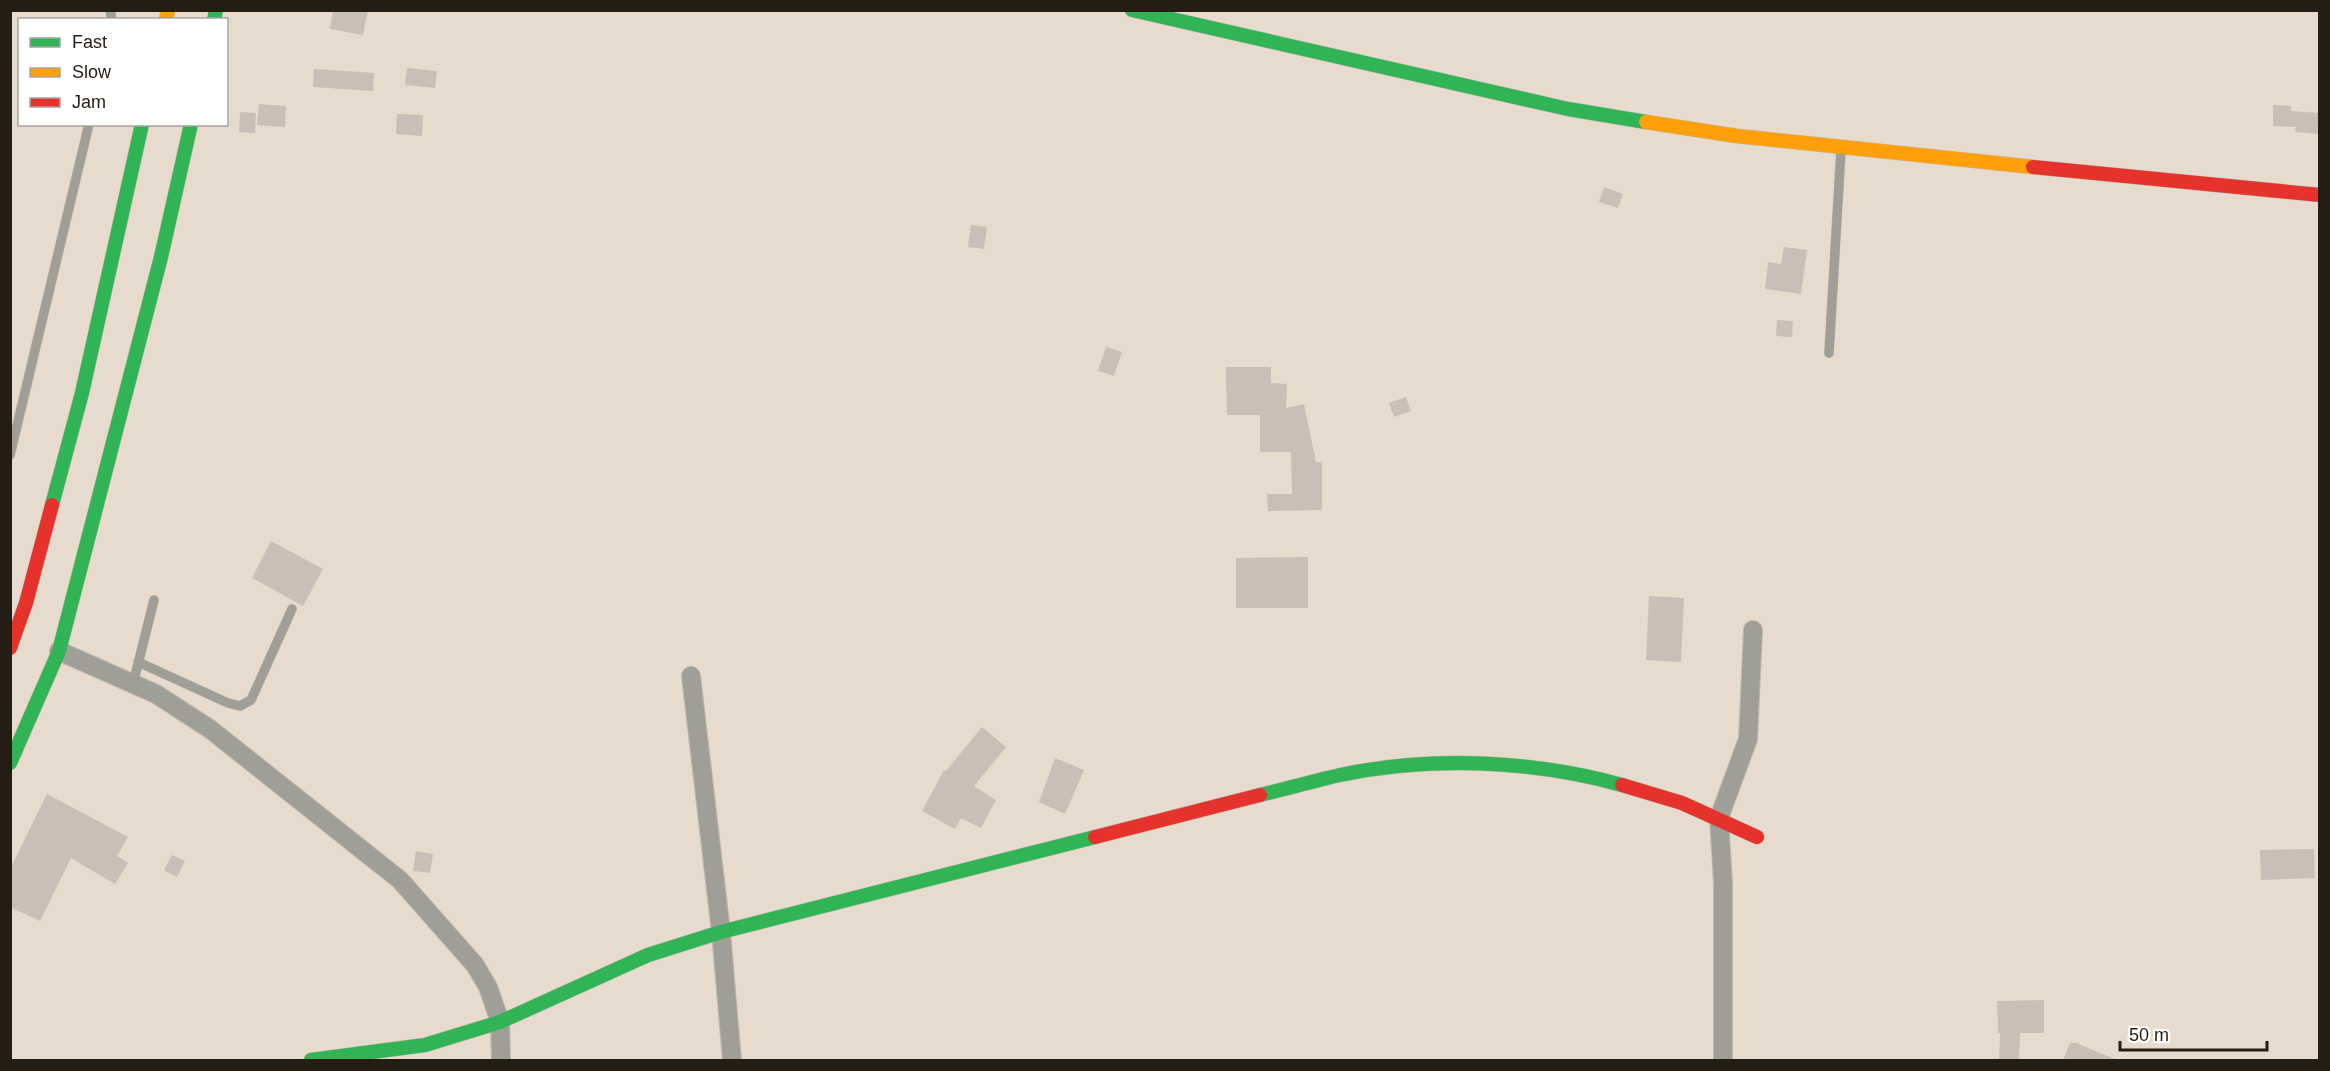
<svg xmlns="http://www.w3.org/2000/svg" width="2330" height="1071" font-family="Arial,sans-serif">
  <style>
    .building { fill: #cabfb6 }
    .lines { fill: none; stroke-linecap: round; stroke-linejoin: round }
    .lane-casing { stroke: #c1b8ac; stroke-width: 10 }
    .street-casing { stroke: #c1b8ac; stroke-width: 20 }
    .fast-casing { stroke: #c1b8ac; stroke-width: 15 }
    .slow-casing { stroke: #c1b8ac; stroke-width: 15 }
    .jam-casing { stroke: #c1b8ac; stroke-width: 15 }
    .lane { stroke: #9f9e97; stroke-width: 9 }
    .street { stroke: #9f9e97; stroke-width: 18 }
    .fast { stroke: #30b455; stroke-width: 14 }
    .slow { stroke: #ff9f0a; stroke-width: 14 }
    .jam { stroke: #e5322d; stroke-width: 14 }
  </style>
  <rect width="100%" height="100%" fill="#e6dbcc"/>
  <!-- building -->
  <path class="building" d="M333,10H368L363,35L330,29Z
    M407,68L437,71L435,88L405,85Z
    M314,69L374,73L373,91L313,87Z
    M259,104L286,106L285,127L257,125Z
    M2273,105L2291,106V111L2319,113V134L2295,132L2296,127L2273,126Z
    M240,112L256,113L255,133L239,132Z
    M397,114L423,115L422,136L396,134Z
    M1604,187L1623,194L1618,208L1599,202Z
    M971,225L987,227L984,249L968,247Z
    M1784,247L1807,250L1801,294L1765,289L1768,262L1781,264Z
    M1777,320L1793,321L1792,337L1776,336Z
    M1106,347L1122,352L1114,376L1098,371Z
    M1226,367H1271V383L1287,384L1286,408L1304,404L1316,462H1322V510L1268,511L1267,494H1292L1291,452H1260V415H1227Z
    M1406,397L1411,411L1394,417L1389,403Z
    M271,541L323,569L303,606L252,578Z
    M1308,557V608H1236V558Z
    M1649,596L1684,598L1681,662L1646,660Z
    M982,727L1006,747L974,786L996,800L981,828L961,818L955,829L922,811L944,770L946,771Z
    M1055,758L1084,770L1065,814L1039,802Z
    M47,794L128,837L117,856L128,863L115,884L71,858L40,921L10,907V869Z
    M2314,849L2315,878L2261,880L2260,850Z
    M416,851L433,854L430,873L413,871Z
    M172,855L185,861L177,877L164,870Z
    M2044,1000V1033H2020L2019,1060H1999L2000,1033H1998L1997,1001Z
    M2070,1043H2076L2117,1060H2063Z"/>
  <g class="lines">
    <defs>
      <path id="lane" d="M110,10L112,20
        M1829,353L1841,150
        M10,455L89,124
        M138,662L228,703L240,706L251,700L292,609
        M133,684L154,600"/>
      <path id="street" d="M59,651L156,694L210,729L400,880L475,965L488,987L500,1022L501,1060
        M691,676L721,932L732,1060
        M1723,1060V883L1719,818L1748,739L1753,630"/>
      <path id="fast" d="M1132,10L1568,109L1646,122
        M214,20L216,10
        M52,505L82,393L142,124
        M10,763L59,651L161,257L191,124
        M1260,795C1286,789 1313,781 1340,775C1431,756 1532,760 1622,785
        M311,1060L425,1045L500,1022L648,955L721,932L1095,837"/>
      <path id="slow" d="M166,20L168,10
        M1646,122L1737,136L2033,167"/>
      <path id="jam" d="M2033,167L2320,195
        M10,648L26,603L52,505
        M1622,785L1682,803L1757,837
        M1095,837L1260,795"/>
    </defs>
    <!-- lane casing -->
    <use href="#lane" class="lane-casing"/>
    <!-- street casing -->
    <use href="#street" class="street-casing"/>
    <!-- fast casing -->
    <use href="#fast" class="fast-casing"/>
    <!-- slow casing -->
    <use href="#slow" class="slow-casing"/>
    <!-- jam casing -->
    <use href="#jam" class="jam-casing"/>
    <!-- lane -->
    <use href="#lane" class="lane"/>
    <!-- street -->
    <use href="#street" class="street"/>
    <!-- fast -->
    <use href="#fast" class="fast"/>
    <!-- slow -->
    <use href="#slow" class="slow"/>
    <!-- jam -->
    <use href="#jam" class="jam"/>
  </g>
  <!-- border -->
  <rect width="2330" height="1071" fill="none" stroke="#241d13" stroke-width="24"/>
  <!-- legend -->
  <rect x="18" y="18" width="210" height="108" fill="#ffffff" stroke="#a7a5a1" stroke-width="1.5"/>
  <rect x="30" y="38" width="30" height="9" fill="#30b455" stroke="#a7a5a1" stroke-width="1.5"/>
  <text x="72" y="48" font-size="18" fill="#241d13">Fast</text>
  <rect x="30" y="68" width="30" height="9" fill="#ff9f0a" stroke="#a7a5a1" stroke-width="1.5"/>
  <text x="72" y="78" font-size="18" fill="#241d13">Slow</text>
  <rect x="30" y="98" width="30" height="9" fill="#e5322d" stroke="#a7a5a1" stroke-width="1.5"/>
  <text x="72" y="108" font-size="18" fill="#241d13">Jam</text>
  <!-- scale -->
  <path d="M2120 1041v9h147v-9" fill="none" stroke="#241d13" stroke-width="3"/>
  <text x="2129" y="1041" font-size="18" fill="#241d13" stroke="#ffffff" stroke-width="4.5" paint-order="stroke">50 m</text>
</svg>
